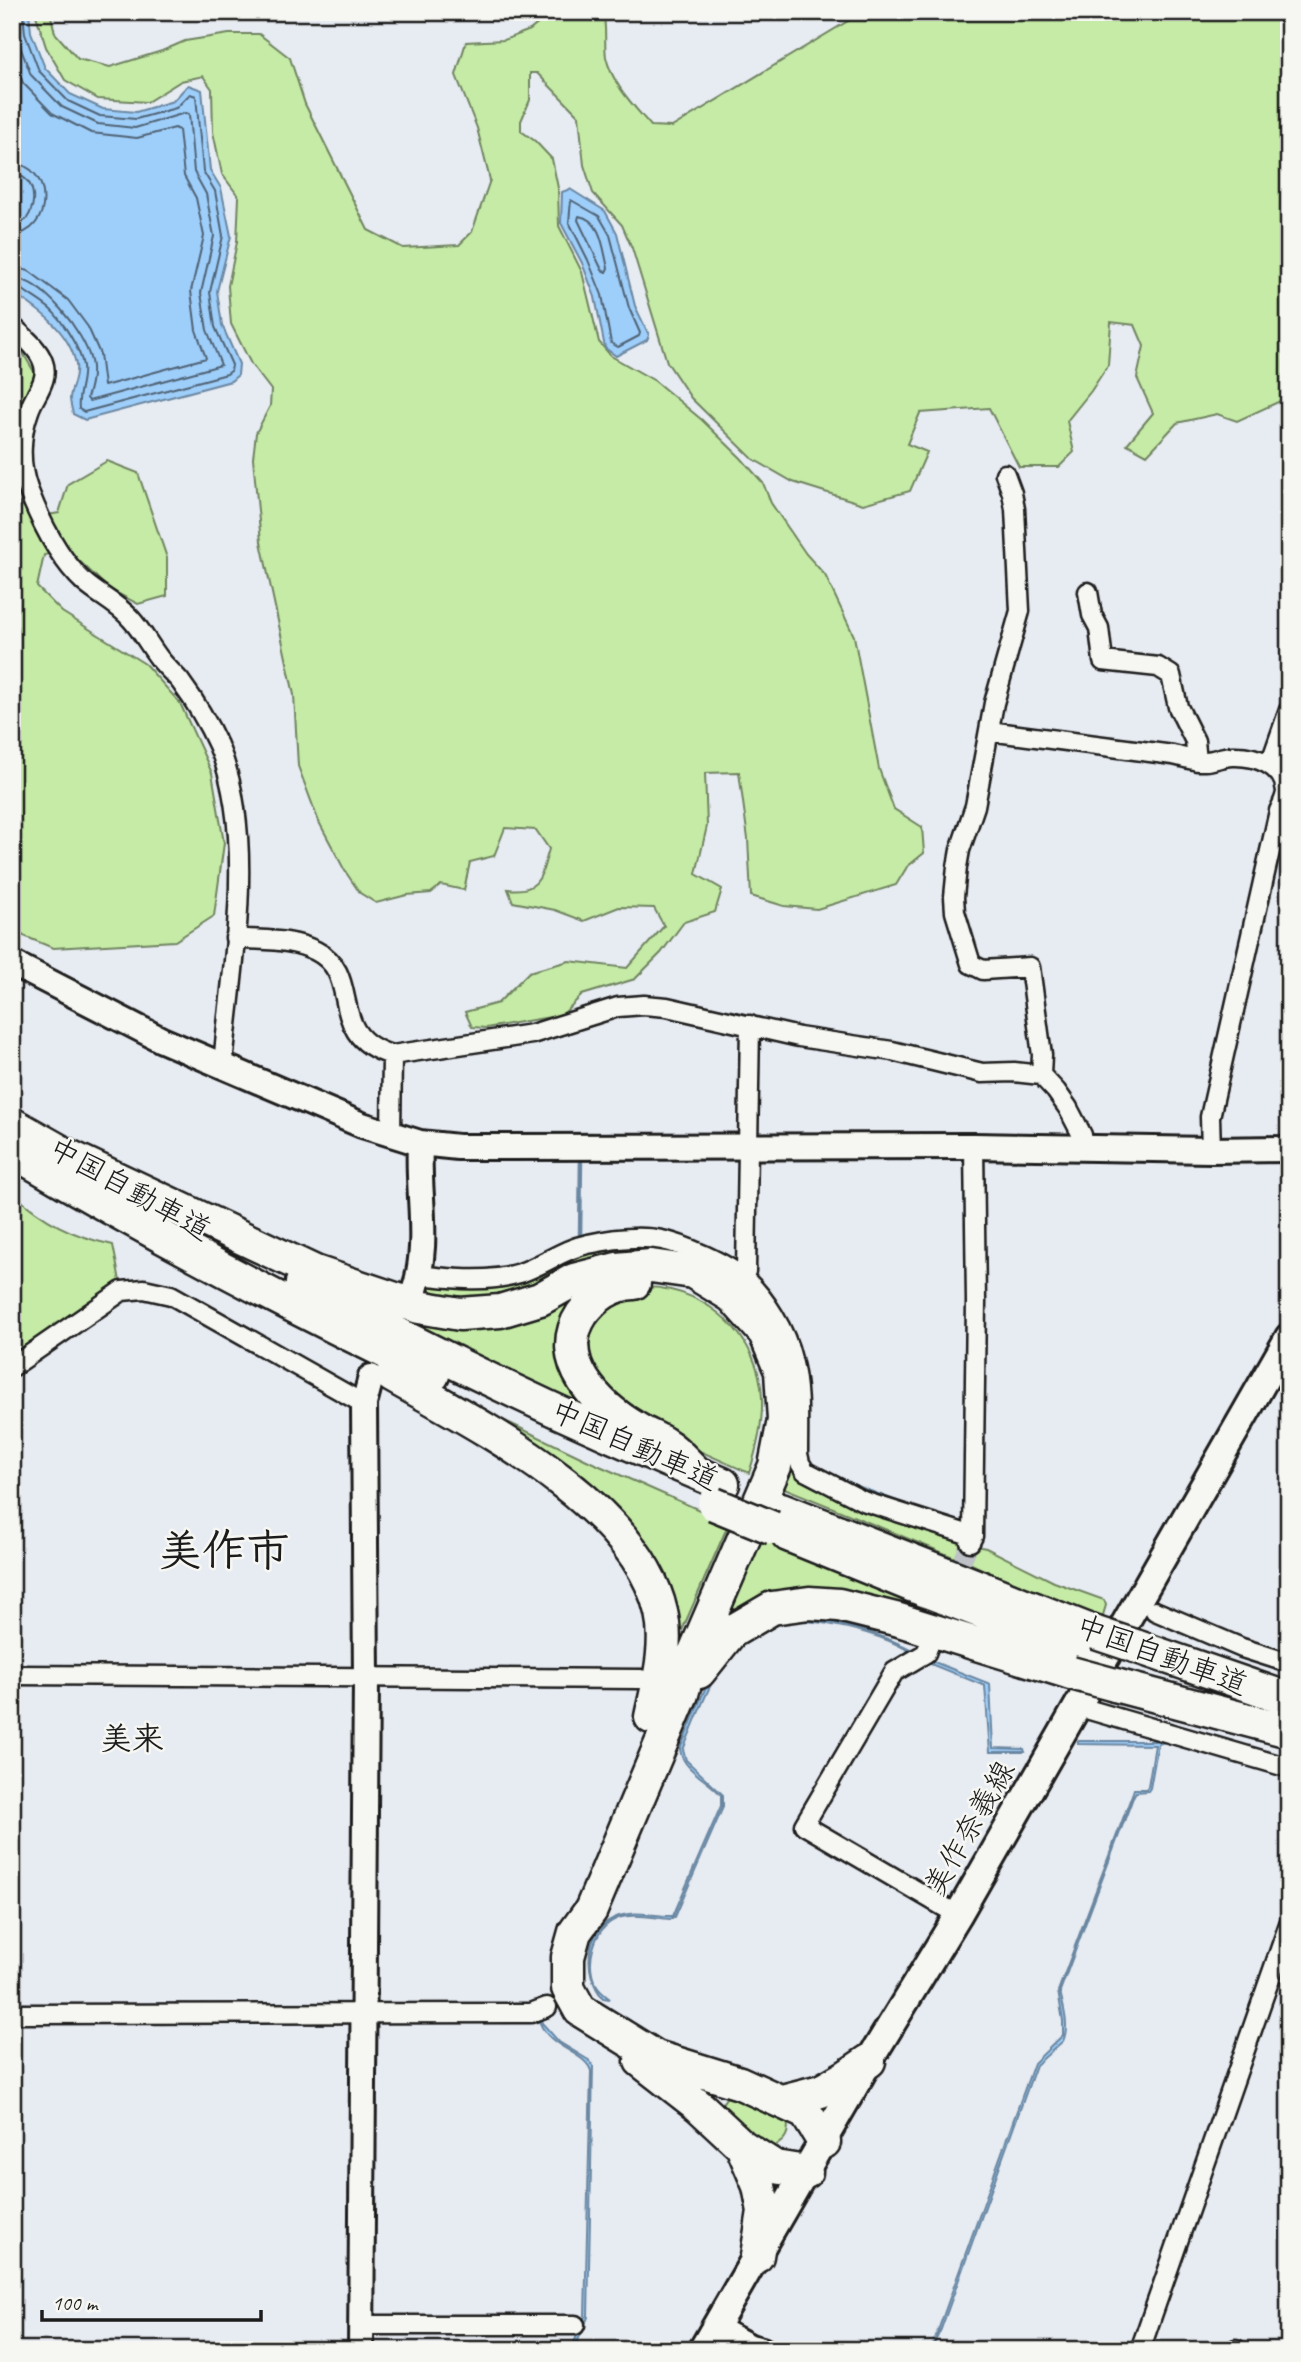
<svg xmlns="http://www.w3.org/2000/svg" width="1301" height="2362" font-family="Caveat,'Klee One',sans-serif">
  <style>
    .green { fill: #c5eba6; stroke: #708461; stroke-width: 2 }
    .water { fill: #9ecefa; stroke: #6a87a1; stroke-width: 2 }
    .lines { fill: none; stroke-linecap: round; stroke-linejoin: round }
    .shore { stroke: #506375; stroke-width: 2 }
    .stream { stroke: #6a87a1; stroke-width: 4.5 }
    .street-tunnel { stroke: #bec2c7; stroke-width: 18; stroke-dasharray: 18 9; stroke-linecap: butt }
    .street-casing { stroke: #1c1c1c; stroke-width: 23 }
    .secondary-casing { stroke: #1c1c1c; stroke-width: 30 }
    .primary-casing { stroke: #1c1c1c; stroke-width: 32 }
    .highway-casing { stroke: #1c1c1c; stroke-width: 37 }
    .street { stroke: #f6f6f2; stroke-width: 18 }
    .secondary { stroke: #f6f6f2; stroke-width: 24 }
    .primary { stroke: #f6f6f2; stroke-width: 26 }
    .highway { stroke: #f6f6f2; stroke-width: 32 }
    .highway-bridge-casing { stroke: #1c1c1c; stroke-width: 37; stroke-linecap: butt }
    .highway-bridge { stroke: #f6f6f2; stroke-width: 32 }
    .labels { text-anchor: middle; stroke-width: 5; stroke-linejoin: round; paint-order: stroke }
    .street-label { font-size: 30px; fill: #1c1c1c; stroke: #f6f6f2 }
    .neighbourhood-label { font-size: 32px; font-weight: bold; fill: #1c1c1c; stroke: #f6f6f2 }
    .town-label { font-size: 44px; font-weight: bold; fill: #1c1c1c; stroke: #f6f6f2 }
  </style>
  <rect width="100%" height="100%" fill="#e7ebf2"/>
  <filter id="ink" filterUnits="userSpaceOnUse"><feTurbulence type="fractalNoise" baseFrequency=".0143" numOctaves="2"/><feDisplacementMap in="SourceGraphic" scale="14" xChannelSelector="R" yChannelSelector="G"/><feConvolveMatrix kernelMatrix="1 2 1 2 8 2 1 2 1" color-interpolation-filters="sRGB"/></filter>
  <g filter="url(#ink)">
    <!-- green -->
    <path class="green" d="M35,12H50L55,33L78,59L110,67L162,51L185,41L229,34H259L290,58L305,104L368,230L403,248L459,245L472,232L490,180L477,128L456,75L466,42L504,40L530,30L552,12H603C607,28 604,44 606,57C612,84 634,106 651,126L672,127L863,12H1289V397L1237,421L1217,414L1177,423L1147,455L1127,444L1153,413L1137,378L1144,346L1135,325L1111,322L1108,365L1091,391L1067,421L1074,452L1059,467H1019L989,408L920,413L907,444L927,452L910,491L863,504L793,482L753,459L691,398L667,362L632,248L622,225L593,193L584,165L579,116L537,73H530V100L521,121V131L535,141L552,159L558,188L559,226L582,272L599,342L611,356L655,381L702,420L741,458L763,483L771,503L806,554L825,575L854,636L879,769L894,809L922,827L924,853L907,867L896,885L817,909L784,906L751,896L748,839L739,772L705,773L707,826L696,874L722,889L715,912L684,922L661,953L635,979L582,995L562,1015L486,1028L472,1027L465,1012L498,1003L529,972L569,961L627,968L664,926L654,908L619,907L584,921L555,910L513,902L508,889C541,893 541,875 549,849L536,830L505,828L494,856L470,862L464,890L441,885L431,893L407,895L376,903L360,893L345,871L319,822L298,766L294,695L261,542L253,458L256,433L270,406L271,390L251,364L231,324L228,286L237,242L239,197L222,174L213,132L212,89L203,76L181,81L147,102L98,99L65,80L46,47Z
      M12,339L20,348L36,375L21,410L12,437Z
      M107,461L138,473L167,558V596L138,604L109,589L68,550L44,555L37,587L62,612L145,664L180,703L212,773L224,843L214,916L175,941L53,948L12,931V478L15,500L36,517L59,513L68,484Z
      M12,1193C44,1221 71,1236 113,1245L120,1281L12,1358Z
      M644,1241C732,1255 793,1315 795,1407C795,1424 788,1456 798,1469C803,1476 813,1479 820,1483C833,1490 846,1497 858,1503C891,1517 927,1525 960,1536L963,1543L958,1559L772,1483C793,1432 798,1380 769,1331C755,1305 734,1288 708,1274C611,1224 553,1309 459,1306C446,1305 431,1304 418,1299L420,1290L429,1282L473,1284L501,1282L526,1275L583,1249Z
      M579,1286L570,1316L608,1421L368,1303L394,1307Z
      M648,1287C708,1289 760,1337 762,1398C763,1424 757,1449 749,1473L661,1434L597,1387L582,1331L588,1315Z
      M393,1367L593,1463L729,1523L669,1660L654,1575Z
      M752,1534L1052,1652L845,1600L720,1634Z
      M976,1546L986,1548L1054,1582L1104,1600L1106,1605L1101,1622L1048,1600L965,1561Z
      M729,2094L787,2120C790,2134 785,2141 773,2147H761L721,2105Z"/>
    <!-- water -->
    <path class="water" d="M12,12H29L31,32L45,68L70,94L103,109L136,112L173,101L188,85L202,90L210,170L221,188L231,236L217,291L222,325L239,364L238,375L231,381L85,420L73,414C72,409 70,403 70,398C71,387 78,378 76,365C70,331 38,309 12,292V214L18,204L12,183Z
      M570,189L605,211L617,233L635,306L649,335L647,340L616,356L605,348L595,297L582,263L561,223L562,192Z
      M803,1450L809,1464L865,1489L969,1528L859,1489L808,1466Z
      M809,1617C846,1625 883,1634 916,1652L914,1654C891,1639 860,1630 833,1625C733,1603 715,1674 683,1750L686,1760L723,1795V1807L675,1917L670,1919C654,1918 632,1912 616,1919C593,1929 585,1964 596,1985C600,1992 606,1996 610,1999L603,1998C582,1974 584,1927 619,1916C636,1910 656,1917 673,1916L721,1806V1795C709,1780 682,1770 680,1749C710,1679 721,1620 809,1617Z
      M929,1660L990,1684L993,1748L1024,1749L1025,1752H990L985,1686L923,1661Z
      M1170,1738L1169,1741L1158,1744L1150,1788L1148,1791L1136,1792L1134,1795L1060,1991C1063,2007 1070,2026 1063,2041L1036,2065L941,2329L931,2350L1034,2063L1063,2035V2021L1058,1991L1133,1792L1134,1789H1146L1148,1786L1155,1745L1078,1744V1741H1154Z
      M547,2014L548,2017L543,2019L542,2023L559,2042L590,2061L593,2066L588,2317L574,2350H571L585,2316L591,2071C585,2051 545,2048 538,2017Z"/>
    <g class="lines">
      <!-- shore -->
      <path class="shore" d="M12,56L23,83L52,113L91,133L137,138L175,128L179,130L184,176L196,198L204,236L191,291L196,330L206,358L104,386L100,354L88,327L68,300L29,271L12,267
        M12,163C54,165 54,233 12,235
        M12,174C36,176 38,204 26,220L12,224
        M571,200L599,216L610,235L629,308L640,333L639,336L618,347L611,343L602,295L588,260L569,222Z
        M579,216C602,220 603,249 608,268L606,272L602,270L578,220Z
        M12,278C43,279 84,332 91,361C94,373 91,386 87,398L89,401L221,365L207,330L201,293L214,236L206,194L194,172L189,114L185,113L135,128L98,124L62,107L31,75L16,36L14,12
        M12,286L19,287C29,295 41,301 50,309C62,320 81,350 83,366C85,381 77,394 79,409L84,412L227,374L231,371L232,365L215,327L210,292L223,236L215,191L203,171L196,96L190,94L176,108L136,119L100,116L68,101L39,71L25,34L23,12"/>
      <!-- stream -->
      <path class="stream" d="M580,1237L581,1157"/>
      <!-- street-tunnel -->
      <path class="street-tunnel" d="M932,1637L970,1542"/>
      <defs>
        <path id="street" d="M12,326C23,336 38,348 43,362C50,380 34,395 29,411C20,435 19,465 28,489C41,523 58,558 85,583C100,596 118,604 131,619C142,631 149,645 159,658C165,666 173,673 180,681C194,700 208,723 218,745C256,833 233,960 224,1054L218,1064
          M1005,474L1012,493L1015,509L1020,611L994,703L975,806L960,850L957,867L954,897L955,912L971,964L983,970L1030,967L1042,1055L1041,1075
          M1088,592L1092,615L1099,628L1103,661L1158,667L1171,675L1178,707L1195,741L1197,761
          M989,731L1173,755C1184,757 1195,762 1205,761C1214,761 1223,756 1232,756C1255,755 1284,765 1286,791C1286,797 1282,805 1279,811L1210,1117L1211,1150
          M1270,764L1289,710
          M235,938C262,941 291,938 316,951C364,975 324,1036 392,1055L532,1034L618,1007L644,1005L667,1007L799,1037L892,1051L982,1073L1014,1072L1041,1075L1056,1091L1068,1108L1082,1135L1084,1148
          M391,1135L392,1055
          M420,1275C454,1279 487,1283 520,1273C544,1265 563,1249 588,1244C611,1239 639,1235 662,1240C683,1244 727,1264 743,1278C765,1296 786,1332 792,1359C800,1390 798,1422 798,1454L800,1463L805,1471L863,1501L973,1536
          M743,1278L746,1271L750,1025
          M12,1367L122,1291L144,1289L171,1295L364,1404
          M970,1542L973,1536L976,1302L974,1146
          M1155,1611L1242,1648L1289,1663
          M932,1637L926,1653L894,1672L804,1825L958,1915
          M12,1675L641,1679
          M1090,1710L1289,1768
          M12,2014L531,2013L547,2007
          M362,2325H575
          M1140,2350L1289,1924
          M1235,2350L1236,2349"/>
        <path id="secondary" d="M12,963L162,1040L362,1125L420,1143L458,1147L974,1146L1211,1150L1289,1149
          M413,1296C431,1243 417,1197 420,1143
          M715,2328L750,2347L762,2350
          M361,2350L366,1678L364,1404L371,1377"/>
        <path id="primary" d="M702,2350L869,2061L958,1915L1289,1337"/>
        <path id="highway" d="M12,1124L90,1168
          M12,1151C149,1232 290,1307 433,1375
          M71,1157L315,1272L419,1307L460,1314L500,1311L540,1299L574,1280L617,1269L651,1266L693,1272L732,1296L765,1333L781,1371L784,1420L775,1466L691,1661L682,1694L625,1829L591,1910L575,1932L568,1957V1988L580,2010L656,2057L740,2083L806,2113L824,2142
          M302,1283C438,1358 579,1424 723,1484
          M634,1283C611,1284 595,1296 582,1314C551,1360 599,1407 637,1429C646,1435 656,1438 665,1444C677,1451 687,1464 697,1473
          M392,1376C480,1426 637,1505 661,1612C669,1646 658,1684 651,1717
          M781,1509L1096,1633
          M788,1535L911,1585L1087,1652
          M1135,1646L1289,1699
          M699,1672L731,1632L772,1608L809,1603L839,1605L899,1620L1071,1673
          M1115,1685L1289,1731
          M641,2061L700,2107L742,2146L759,2186L764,2211L757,2256
          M782,2101L821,2091L847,2076L869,2061
          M742,2146L775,2167L806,2172"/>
      </defs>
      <!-- street casing -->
      <use href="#street" class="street-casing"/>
      <!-- secondary casing -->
      <use href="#secondary" class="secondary-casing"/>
      <!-- primary casing -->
      <use href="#primary" class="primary-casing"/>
      <!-- highway casing -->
      <use href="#highway" class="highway-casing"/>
      <!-- street -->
      <use href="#street" class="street"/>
      <!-- secondary -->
      <use href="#secondary" class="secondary"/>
      <!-- primary -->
      <use href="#primary" class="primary"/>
      <!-- highway -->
      <use href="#highway" class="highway"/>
      <defs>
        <path id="highway-bridge" d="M714,1504L773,1528
          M1096,1633L1135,1646
          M1071,1673L1115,1685"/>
      </defs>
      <!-- highway-bridge casing -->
      <use href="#highway-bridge" class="highway-bridge-casing"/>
      <!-- highway-bridge -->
      <use href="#highway-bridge" class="highway-bridge"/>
    </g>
  </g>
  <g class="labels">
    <!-- street labels -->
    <g class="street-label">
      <text transform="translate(130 1189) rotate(29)" y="10">中国自動車道</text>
      <text transform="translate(635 1445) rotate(24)" y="10">中国自動車道</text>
      <text transform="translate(1162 1655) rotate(20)" y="10">中国自動車道</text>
      <text transform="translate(969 1828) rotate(-60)" y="10">美作奈義線</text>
    </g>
    <!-- neighbourhood labels -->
    <g class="neighbourhood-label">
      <text x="132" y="1749">美来</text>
    </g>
    <!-- town labels -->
    <g class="town-label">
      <text x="224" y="1565">美作市</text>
    </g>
  </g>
  <!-- margin -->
  <rect width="1301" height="2362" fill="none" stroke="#f6f6f2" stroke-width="42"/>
  <rect x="21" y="21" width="1259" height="2320" fill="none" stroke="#1c1c1c" stroke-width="2.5" filter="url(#ink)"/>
  <!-- scale -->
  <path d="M42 2310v10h219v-10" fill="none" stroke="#1c1c1c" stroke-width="3.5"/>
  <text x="52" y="2310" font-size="21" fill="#1c1c1c" stroke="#f6f6f2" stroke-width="5" paint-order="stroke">100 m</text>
</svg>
